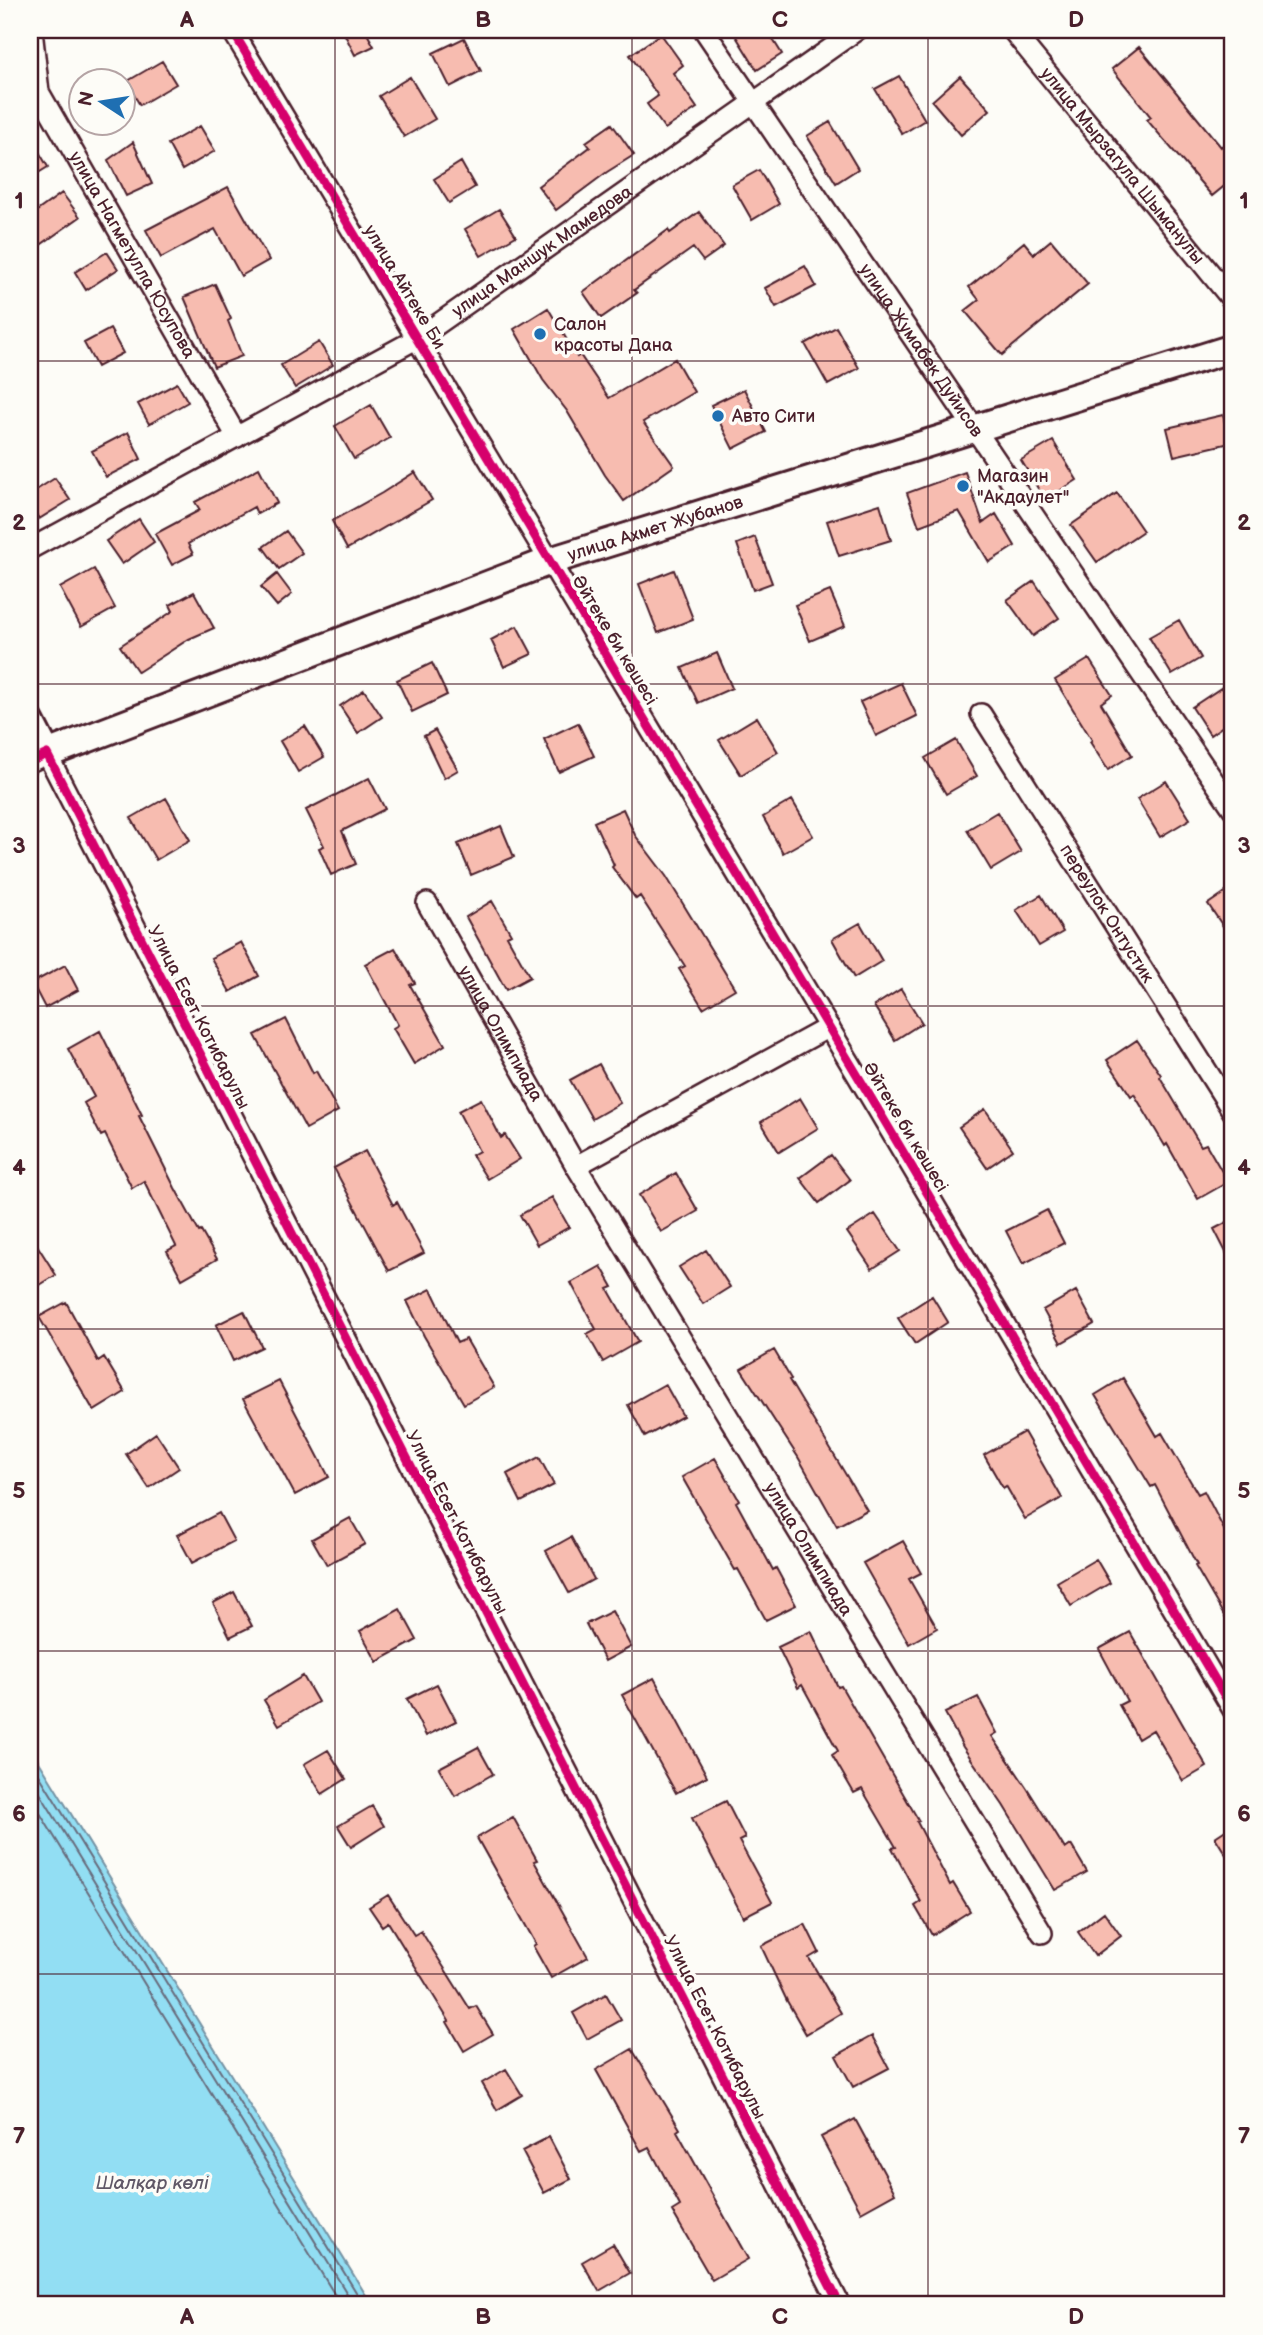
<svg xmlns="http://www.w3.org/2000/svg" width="1263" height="2335" font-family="'Balsamiq Sans',sans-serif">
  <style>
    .water { fill: #92def3; stroke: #7592a3; stroke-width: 2 }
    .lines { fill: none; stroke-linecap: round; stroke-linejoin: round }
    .shore { stroke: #676b7b; stroke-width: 2 }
    .building { fill: #f7bcb0; stroke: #4a1f2b; stroke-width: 2 }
    .minor-casing { stroke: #4a1f2b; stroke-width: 24 }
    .secondary-casing { stroke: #4a1f2b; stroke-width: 32 }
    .minor { stroke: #fdfcf7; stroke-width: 19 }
    .secondary { stroke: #fdfcf7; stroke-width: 26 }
    .cycleway-casing { stroke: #fdfcf7; stroke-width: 13 }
    .cycleway { stroke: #d6006c; stroke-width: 9 }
    .grid { fill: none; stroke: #4a1f2b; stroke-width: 2; stroke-opacity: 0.55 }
    .poi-dot { fill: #1f6fb2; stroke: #fdfcf7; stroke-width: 2.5 }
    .labels { text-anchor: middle; stroke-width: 7; stroke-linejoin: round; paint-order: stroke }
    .street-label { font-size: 18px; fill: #4a1f2b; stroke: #fdfcf7 }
    .poi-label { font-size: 18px; fill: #4a1f2b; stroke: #fdfcf7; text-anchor: start }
    .water-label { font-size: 19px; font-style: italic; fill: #605867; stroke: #fdfcf7 }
    .neatline { fill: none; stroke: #4a1f2b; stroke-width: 2.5 }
    .grid-label { font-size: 23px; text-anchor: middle; font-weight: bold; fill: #4a1f2b }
  </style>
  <rect width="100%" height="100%" fill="#fdfcf7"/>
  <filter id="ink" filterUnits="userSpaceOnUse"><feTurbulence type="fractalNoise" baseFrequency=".0143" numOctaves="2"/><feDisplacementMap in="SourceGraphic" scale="14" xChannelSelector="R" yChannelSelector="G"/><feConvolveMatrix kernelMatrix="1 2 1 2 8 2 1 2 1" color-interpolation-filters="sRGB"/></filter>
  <g filter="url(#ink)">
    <!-- water -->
    <path class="water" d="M30,1747L372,2305H30Z"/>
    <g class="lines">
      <!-- shore -->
      <path class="shore" d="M30,1760L364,2305
        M30,1777L354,2305
        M30,1797L341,2305"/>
    </g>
    <!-- building -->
    <path class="building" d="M355,30H365L374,46L355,55L345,35Z
      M732,30H767L782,54L757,70Z
      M661,34L683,65L673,73L697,108L665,129L647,104L658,96L630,55Z
      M464,38L481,71L450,87L433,53Z
      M1139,47L1221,147L1225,143L1233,153V179L1212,196L1147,120L1151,117L1112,69Z
      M162,61L176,84L140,105L126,82Z
      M899,76L925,120L902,134L875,89Z
      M960,76L990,110L961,135L932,101Z
      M410,77L435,119L404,137L379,96Z
      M830,122L858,169L836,183L807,136Z
      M612,124L634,155L607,172L556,210L538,186L590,147L586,142Z
      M200,126L215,151L182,170L168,144Z
      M30,137L48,167L30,178Z
      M133,142L152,184L126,196L108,160Z
      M461,162L475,187L449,203L434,179Z
      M759,170L779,204L752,220L732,185Z
      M228,187L269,260L241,276L215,229L161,258L146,230Z
      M62,193L80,217L39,246L30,232V216Z
      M499,209L516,236L481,256L465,229Z
      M699,212L724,246L703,261L693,248L634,290L637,293L601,318L583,292L668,230L670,233Z
      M1051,240L1088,284L1002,355L965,311L979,300L969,287L1024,242L1034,254Z
      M107,252L118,269L86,290L75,272Z
      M805,266L816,286L776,307L765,288Z
      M215,284L231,319L228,321L242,356L214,367L184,297Z
      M548,308L577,357L580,355L609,398L675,359L694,392L643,422L674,466L624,501L605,475L567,411L543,380L514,329Z
      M836,327L859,368L828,385L805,344Z
      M110,329L123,353L97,367L84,343Z
      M319,342L333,365L295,388L281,365Z
      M177,383L188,402L149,424L138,404Z
      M744,389L766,432L733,449L711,405Z
      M371,405L390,438L354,459L335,426Z
      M1223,415L1230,443L1174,456L1167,428Z
      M128,432L141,459L106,477L92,451Z
      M1053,441L1077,480L1045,500L1021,460Z
      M259,468L277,503L257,514L254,507L188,544L193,554L172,565L155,534L200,510L195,502Z
      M415,472L432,500L347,549L332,521L382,493Z
      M965,472L983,523L996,514L1015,546L989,562L959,511L919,526L907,493Z
      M55,478L70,500L39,519L30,504V494Z
      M1117,493L1143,531L1097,562L1071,525Z
      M880,504L891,540L839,556L827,521Z
      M139,519L154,542L122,564L106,541Z
      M286,531L302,553L279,569L263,547Z
      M755,537L772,583L753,590L737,544Z
      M94,569L115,608L81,627L60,588Z
      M674,570L693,619L658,633L639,584Z
      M277,574L292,594L277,606L261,587Z
      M1034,581L1059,618L1033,636L1007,600Z
      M830,591L845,626L810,641L795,605Z
      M194,592L214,628L189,639L138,672L120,646L173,611L170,605Z
      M1179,620L1201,658L1172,675L1149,637Z
      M517,626L532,654L504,667L491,640Z
      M717,653L732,688L698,703L682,668Z
      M1089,659L1112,695L1101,703L1132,755L1108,770L1090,742L1092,740L1055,680Z
      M432,663L447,695L412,712L397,680Z
      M901,683L917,716L876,736L860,702Z
      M1227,684L1233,693V719L1210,735L1192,707Z
      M364,690L382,717L358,733L340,706Z
      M757,717L778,752L741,775L719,740Z
      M578,723L594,756L559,772L544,739Z
      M305,726L324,757L298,772L280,741Z
      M435,730L458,770L444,778L424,736Z
      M956,740L977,776L946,794L925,758Z
      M369,778L385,809L342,831L356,864L331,875L319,848L324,846L306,810Z
      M1166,781L1190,819L1160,837L1137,799Z
      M166,798L190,840L156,860L131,818Z
      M792,800L813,836L783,853L763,817Z
      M623,809L635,835L666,876L735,989L703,1008L679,969L685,966L640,896L636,899L612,867L614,865L594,822Z
      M997,812L1021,852L991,870L967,830Z
      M501,826L514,857L471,875L458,844Z
      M1233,887V941L1208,904Z
      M1041,895L1063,932L1039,946L1016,910Z
      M492,901L511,934L507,936L530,977L506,990L466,917Z
      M860,923L882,961L854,978L832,939Z
      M241,942L259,976L230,992L211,958Z
      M395,948L415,983L410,985L445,1045L414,1064L393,1028L398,1025L365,964Z
      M65,965L78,990L45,1008L32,983Z
      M901,989L922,1023L895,1040L874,1006Z
      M286,1019L313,1073L316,1071L338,1111L306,1129L255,1035Z
      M100,1031L142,1115L139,1116L175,1188L199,1232L201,1231L217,1259L182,1279L167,1251L176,1246L144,1181L132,1188L105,1134L101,1136L84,1103L94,1097L68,1049Z
      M1137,1040L1161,1075L1160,1077L1201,1146L1206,1144L1228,1182L1198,1199L1167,1144L1165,1146L1134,1094L1131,1096L1107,1060Z
      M599,1064L620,1103L592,1119L570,1080Z
      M800,1098L818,1128L779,1152L761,1122Z
      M481,1099L501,1138L505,1135L520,1159L487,1179L472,1155L479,1151L458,1111Z
      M985,1109L1013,1150L987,1168L959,1127Z
      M365,1151L393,1205L397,1202L424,1253L389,1271L334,1168Z
      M831,1155L850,1180L819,1203L800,1178Z
      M676,1173L698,1211L661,1232L639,1195Z
      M552,1197L569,1227L537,1245L520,1215Z
      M1047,1210L1064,1243L1023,1264L1006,1231Z
      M875,1214L900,1251L872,1269L847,1232Z
      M1233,1219V1266L1214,1229Z
      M30,1234L56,1275L30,1291Z
      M706,1250L730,1287L703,1304L679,1267Z
      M601,1266L613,1287L608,1289L638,1342L603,1362L587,1334L596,1329L571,1283Z
      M431,1289L457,1343L466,1339L494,1387L464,1404L424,1336L407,1301Z
      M1076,1291L1094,1324L1061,1343L1043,1310Z
      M932,1296L948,1322L915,1344L898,1318Z
      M66,1302L98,1361L104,1357L125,1392L94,1411L39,1317Z
      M244,1311L262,1347L233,1361L216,1325Z
      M774,1350L791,1379L789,1380L867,1510L837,1526L798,1457L741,1369Z
      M1123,1378L1157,1436L1162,1433L1198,1494L1204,1491L1233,1547V1631L1195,1566L1197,1565L1155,1485L1151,1487L1095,1395Z
      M279,1381L329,1477L295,1495L243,1399Z
      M665,1384L683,1416L645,1437L628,1405Z
      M1024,1432L1062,1498L1025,1519L1006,1486L1003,1488L984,1455Z
      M156,1433L179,1468L149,1488L126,1454Z
      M539,1457L554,1485L521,1502L507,1474Z
      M715,1458L739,1500L736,1502L773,1570L776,1568L796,1605L766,1620L738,1569L735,1570L682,1477Z
      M219,1513L234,1541L192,1563L177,1535Z
      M350,1518L365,1544L327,1565L312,1539Z
      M571,1537L594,1579L569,1593L546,1551Z
      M903,1541L921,1573L909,1579L937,1628L909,1644L863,1563Z
      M1096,1559L1110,1583L1071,1606L1057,1582Z
      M234,1592L252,1626L230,1637L213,1603Z
      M400,1609L417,1640L377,1662L360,1631Z
      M612,1611L631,1647L605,1661L586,1624Z
      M811,1631L838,1687L841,1686L919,1821L917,1822L950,1885L953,1883L970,1911L932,1935L915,1906L921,1902L892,1848L896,1847L862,1789L854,1793L832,1755L838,1751L802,1685L798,1688L778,1647Z
      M1130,1632L1207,1767L1183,1781L1153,1730L1138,1739L1119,1705L1127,1701L1099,1649Z
      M303,1676L318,1702L279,1725L264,1700Z
      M654,1678L707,1776L676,1793L622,1695Z
      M437,1684L456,1721L426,1736L407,1699Z
      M978,1697L997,1733L992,1736L1027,1788L1065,1849L1071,1845L1087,1872L1055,1890L1003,1805L963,1747L945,1713Z
      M478,1747L493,1774L455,1796L439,1768Z
      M328,1750L346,1779L322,1794L304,1764Z
      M726,1801L745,1838L739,1841L772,1902L743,1917L692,1818Z
      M372,1806L384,1826L351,1847L338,1826Z
      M513,1817L537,1860L534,1861L588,1957L551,1978L533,1946L536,1944L477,1838Z
      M1233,1825V1866L1215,1837Z
      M388,1895L414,1935L421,1931L470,2009L476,2006L493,2034L464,2051L447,2022L449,2021L388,1922L382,1926L369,1907Z
      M1104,1912L1121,1936L1095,1956L1078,1932Z
      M805,1924L819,1952L809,1958L841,2013L806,2034L787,2001L761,1946Z
      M606,1994L621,2020L587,2039L573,2013Z
      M872,2036L889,2068L853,2087L836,2056Z
      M632,2049L680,2129L677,2131L748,2259L712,2280L672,2211L680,2206L649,2147L641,2151L596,2070Z
      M506,2069L522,2095L497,2110L482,2083Z
      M855,2119L895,2193L861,2212L821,2137Z
      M549,2137L571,2179L544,2193L522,2151Z
      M613,2244L630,2273L599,2291L582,2262Z"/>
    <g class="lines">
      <defs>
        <g id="minor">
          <path id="s1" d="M32,30L39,92L237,437"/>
          <path d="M232,30L877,1108L1233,1710"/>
          <path id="s2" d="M704,30L1233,809"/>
          <path id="s3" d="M1012,30L1233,301"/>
          <path id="s4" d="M30,549L418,338L857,30"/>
          <path id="s5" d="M981,714L1233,1112"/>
          <path d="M30,762L47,754L840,2305"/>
          <path id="s6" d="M427,903L576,1166"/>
          <path id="s7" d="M829,1027L576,1166L1042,1933"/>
        </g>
        <g id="secondary">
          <path id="s8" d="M30,721L47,754L550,561L1233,348"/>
        </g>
      </defs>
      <!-- minor casing -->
      <use href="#minor" class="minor-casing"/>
      <!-- secondary casing -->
      <use href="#secondary" class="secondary-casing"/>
      <!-- minor -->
      <use href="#minor" class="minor"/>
      <!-- secondary -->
      <use href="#secondary" class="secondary"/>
      <defs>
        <path id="cycleway" d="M232,30L877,1108L1233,1710
          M30,762L47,754L840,2305"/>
      </defs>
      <!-- cycleway casing -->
      <use href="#cycleway" class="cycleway-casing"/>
      <!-- cycleway -->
      <use href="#cycleway" class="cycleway"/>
    </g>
  </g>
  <!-- grid -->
  <path class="grid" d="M335,30V2305M632,30V2305M928,30V2305M30,361H1233M30,684H1233M30,1006H1233M30,1329H1233M30,1651H1233M30,1974H1233"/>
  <!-- markers -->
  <g class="poi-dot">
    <circle cx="540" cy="334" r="7"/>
    <circle cx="718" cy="416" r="7"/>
    <circle cx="963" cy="486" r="7"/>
  </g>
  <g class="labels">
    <!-- street labels -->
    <g class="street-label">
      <text dy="6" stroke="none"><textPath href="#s3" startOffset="175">улица Мырзагула Шыманулы</textPath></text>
      <text dy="6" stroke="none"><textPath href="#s4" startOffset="593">улица Маншук Мамедова</textPath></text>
      <text dy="6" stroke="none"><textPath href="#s1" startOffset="250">улица Нагметулла Юсупова</textPath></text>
      <text transform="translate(405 287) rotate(59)" y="6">улица Айтеке Би</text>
      <text dy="6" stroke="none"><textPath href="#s2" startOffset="387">улица Жумабек Дуйисов</textPath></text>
      <text dy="6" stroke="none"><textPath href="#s8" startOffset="686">улица Ахмет Жубанов</textPath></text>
      <text transform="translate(615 640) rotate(59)" y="6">Әйтеке би көшесі</text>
      <text dy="6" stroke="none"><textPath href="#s5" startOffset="236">переулок Онтустик</textPath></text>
      <text transform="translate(199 1017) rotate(63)" y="6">Улица Есет Котибарулы</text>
      <text dy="6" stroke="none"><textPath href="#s6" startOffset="150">улица Олимпиада</textPath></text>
      <text transform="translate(906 1127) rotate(59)" y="6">Әйтеке би көшесі</text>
      <text transform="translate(457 1522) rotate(63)" y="6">Улица Есет Котибарулы</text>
      <text dy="6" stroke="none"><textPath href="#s7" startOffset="737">улица Олимпиада</textPath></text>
      <text transform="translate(715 2027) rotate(63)" y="6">Улица Есет Котибарулы</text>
    </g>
    <!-- poi labels -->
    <g class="poi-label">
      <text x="554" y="330">Салон<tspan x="554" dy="21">красоты Дана</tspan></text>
      <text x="732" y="422">Авто Сити</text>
      <text x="977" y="482">Магазин<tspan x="977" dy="21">"Акдаулет"</tspan></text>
    </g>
    <!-- water labels -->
    <g class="water-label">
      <text x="152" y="2189">Шалқар көлі</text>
    </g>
  </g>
  <!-- margin -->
  <rect width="1263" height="2335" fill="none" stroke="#fdfcf7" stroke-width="77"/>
  <!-- north arrow -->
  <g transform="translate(102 102) rotate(282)"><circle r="33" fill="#fdfcf7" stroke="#b5a4a5" stroke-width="2"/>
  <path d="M0-5L12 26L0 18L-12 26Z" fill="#1f6fb2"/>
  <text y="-10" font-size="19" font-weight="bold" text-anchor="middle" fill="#4a1f2b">N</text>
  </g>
  <rect x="38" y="38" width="1186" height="2258" class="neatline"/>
  <g class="grid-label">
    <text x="187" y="27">A</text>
    <text x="483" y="27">B</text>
    <text x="780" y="27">C</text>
    <text x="1076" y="27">D</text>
    <text x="19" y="208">1</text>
    <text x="1244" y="208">1</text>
    <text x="19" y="530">2</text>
    <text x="1244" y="530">2</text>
    <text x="19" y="853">3</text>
    <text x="1244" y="853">3</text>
    <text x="19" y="1175">4</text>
    <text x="1244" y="1175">4</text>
    <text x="19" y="1498">5</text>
    <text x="1244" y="1498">5</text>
    <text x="19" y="1821">6</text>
    <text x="1244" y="1821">6</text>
    <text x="19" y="2143">7</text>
    <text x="1244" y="2143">7</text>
    <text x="187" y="2324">A</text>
    <text x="483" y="2324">B</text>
    <text x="780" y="2324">C</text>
    <text x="1076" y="2324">D</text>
  </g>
</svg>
